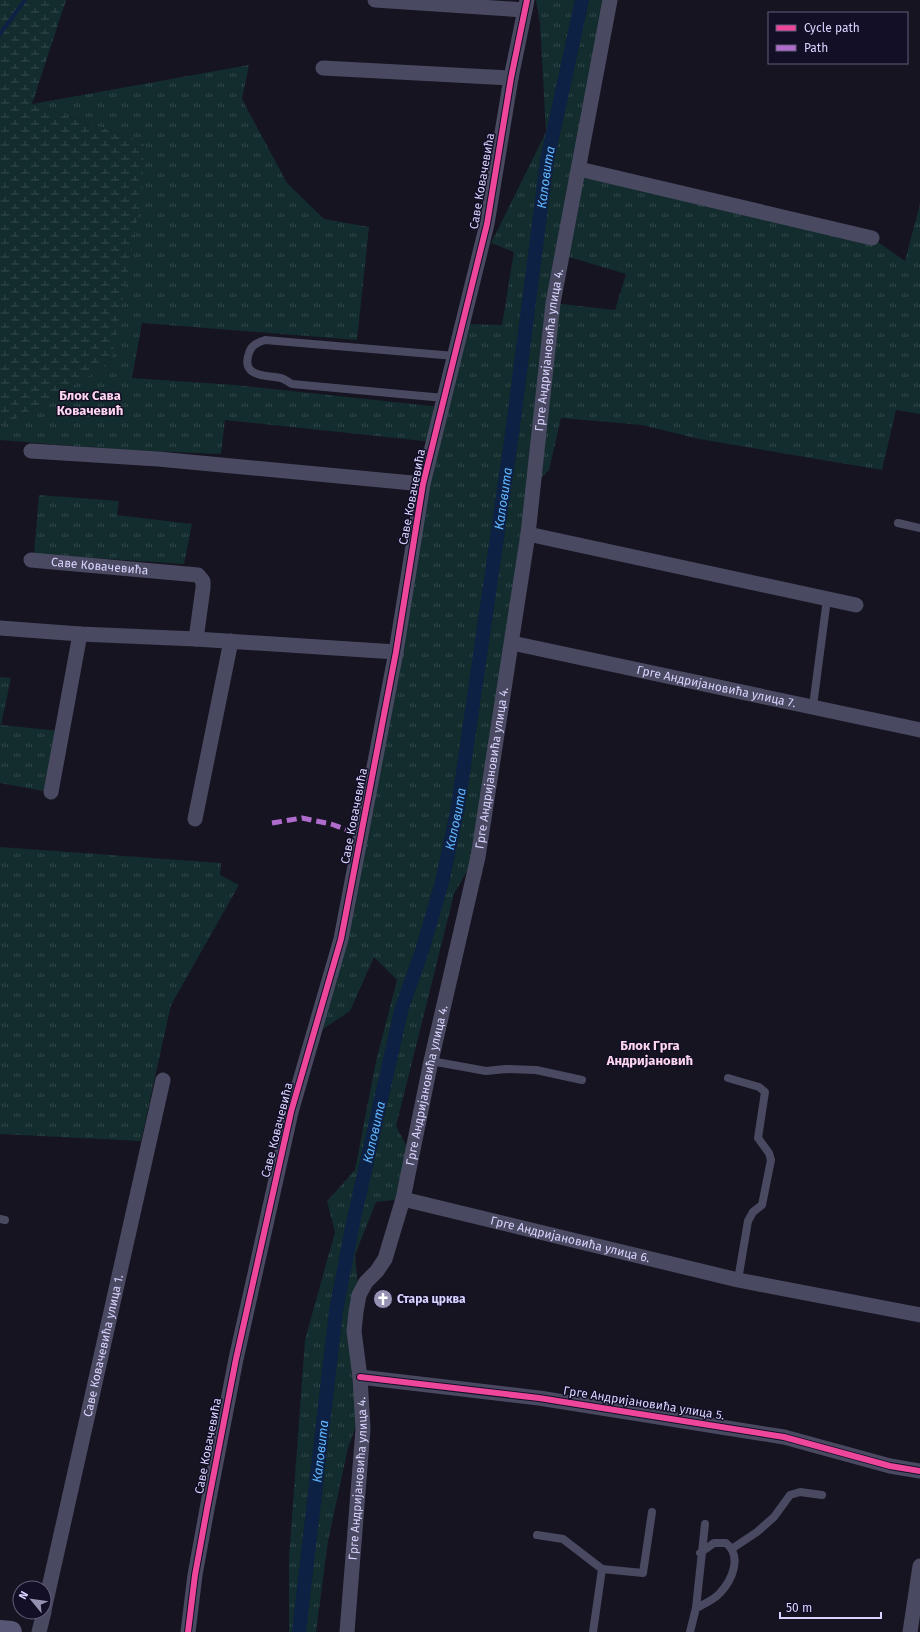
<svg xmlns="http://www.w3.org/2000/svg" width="920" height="1632" font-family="'Fira Sans',sans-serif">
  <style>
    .grass { fill: url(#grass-tufts); fill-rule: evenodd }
    .wetland { fill: url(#wetland-marsh) }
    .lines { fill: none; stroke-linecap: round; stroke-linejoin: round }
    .stream { stroke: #0d2144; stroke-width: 4 }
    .canal { stroke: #0d2144; stroke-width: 14 }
    .lane { stroke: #4a4962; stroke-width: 8 }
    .street { stroke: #4a4962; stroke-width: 15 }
    .secondary { stroke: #575674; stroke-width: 22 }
    .quiet { stroke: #b06ccc; stroke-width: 5; stroke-dasharray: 10 5; stroke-linecap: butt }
    .cycleway-casing { stroke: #130f26; stroke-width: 8 }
    .cycleway { stroke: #ed469a; stroke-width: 6 }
    .labels { text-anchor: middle; stroke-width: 3; stroke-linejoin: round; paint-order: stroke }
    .street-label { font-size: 12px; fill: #d9d4ff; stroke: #130f26 }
    .poi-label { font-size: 12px; font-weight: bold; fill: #d9d4ff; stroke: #130f26; text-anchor: start }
    .water-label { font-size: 13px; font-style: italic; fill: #62b6ff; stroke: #130f26 }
    .neighbourhood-label { font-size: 13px; font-weight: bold; fill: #ffd6f0; stroke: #130f26 }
  </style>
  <defs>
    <pattern id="grass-tufts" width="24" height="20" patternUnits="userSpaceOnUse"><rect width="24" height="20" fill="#132c2d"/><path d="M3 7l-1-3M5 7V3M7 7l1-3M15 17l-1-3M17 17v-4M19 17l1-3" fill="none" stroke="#354a4c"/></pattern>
    <pattern id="wetland-marsh" width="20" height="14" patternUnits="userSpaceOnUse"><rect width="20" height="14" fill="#132c2d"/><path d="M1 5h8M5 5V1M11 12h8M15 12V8" fill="none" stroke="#354a4c"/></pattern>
  </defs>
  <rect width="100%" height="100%" fill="#161421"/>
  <!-- grass -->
  <path class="grass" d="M536,0H609L579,169L872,238L905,261L920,204V414L896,410L882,470L699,439L642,425L561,418L549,470L531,487L479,850L454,894L396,1126L412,1157L403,1199L376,1202L355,1255L359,1295L362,1410L348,1448L328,1541L316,1632H289V1558L305,1340L335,1232L327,1201L355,1170L376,1061L397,980L374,957L350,1011L314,1035L341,936L415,535L469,324L502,325L514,252L491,243L546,132L540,23ZM562,255L626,274L615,310L553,303Z
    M249,65L242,99L287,183L324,219L369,227L357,340L142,323L132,378L235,385L441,407L433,442L225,420L221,454L125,450L0,440V428L111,363L144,142L32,104Z
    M39,495L119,501L117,515L192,524L184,564L34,554Z
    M0,677L11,678L1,725L60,731L49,792L0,783Z
    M0,847L221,863L220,875L239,885L171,1005L141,1141L0,1134Z"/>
  <!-- wetland -->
  <path class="wetland" d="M0,0H66L32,104L144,142L142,193L111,363L0,428Z"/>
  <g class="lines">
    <!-- stream -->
    <path class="stream" d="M0,34L25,0"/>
    <!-- canal -->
    <path class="canal" id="s1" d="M299,1632L336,1311L353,1223L402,1007L422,951L442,882L458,807L512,434L547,161L582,0"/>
    <!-- lane -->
    <path class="lane" d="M444,398L292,384C288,382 285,379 281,378C268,375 240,378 249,353C251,345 258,342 265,340L455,356
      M898,523L920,528
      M813,706L827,599
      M431,1061L486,1071L506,1069L536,1070L582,1080
      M728,1078L759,1087L765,1092L758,1138L769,1153L771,1160L762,1205L753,1212L748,1221L738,1280
      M0,1219L5,1220
      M537,1535L563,1539L602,1569L643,1573L652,1512
      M733,1548L757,1532L774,1517L790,1495L800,1492L822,1495
      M696,1608C704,1604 714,1600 720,1593C733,1579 742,1556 726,1543H714L700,1553
      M593,1632L602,1569
      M690,1632L696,1608L705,1524"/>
    <!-- street -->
    <g class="street">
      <path d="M375,0L525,10"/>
      <path d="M323,68L511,78"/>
      <path d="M579,169L872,238"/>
      <path d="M31,451L158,459L423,484"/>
      <path d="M528,534L856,605"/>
      <path id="s2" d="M31,560L198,575L203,581V588L196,639"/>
      <path d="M0,628L80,634L196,639L396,652"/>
      <path id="s3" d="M512,643L920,730"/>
      <path d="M51,792L80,634"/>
      <path d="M195,819L231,641"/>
      <path id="s4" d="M403,1199L738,1280L920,1315"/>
      <path d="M360,1377L539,1398L784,1437L890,1466L920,1471"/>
      <path id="s5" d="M44,1610L163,1080"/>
      <path d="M39,1632L44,1612"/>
      <path d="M188,1632L195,1575L207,1509L236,1359L291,1112L341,939L396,652L423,484L487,224L511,78L527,0"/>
      <path id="s6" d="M347,1632L363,1429L360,1377L354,1331L356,1312L359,1295L366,1282L377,1271L385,1259L403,1199L431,1061L478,857L528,534L553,303L610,0"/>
      <path d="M910,1632L920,1566"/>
    </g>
    <!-- secondary -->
    <path class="secondary" d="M0,1631L11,1632"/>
    <!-- quiet -->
    <path class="quiet" d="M272,823L302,818L331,824L361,835"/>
    <defs>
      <path id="cycleway" d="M360,1377L539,1398L784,1437L890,1466L920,1471
        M188,1632L195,1575L207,1509L236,1359L291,1112L341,939L396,652L423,484L487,224L511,78L527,0"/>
    </defs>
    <!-- cycleway casing -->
    <use href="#cycleway" class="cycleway-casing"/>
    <!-- cycleway -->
    <use href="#cycleway" class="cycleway"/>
  </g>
  <!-- icons -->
  <defs>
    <symbol id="church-disc" viewBox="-11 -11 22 22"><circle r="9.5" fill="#9591b1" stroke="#130f26"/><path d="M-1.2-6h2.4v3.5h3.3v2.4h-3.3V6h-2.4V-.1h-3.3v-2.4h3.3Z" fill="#fff"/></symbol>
  </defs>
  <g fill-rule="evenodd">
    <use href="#church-disc" x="372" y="1288" width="22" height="22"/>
  </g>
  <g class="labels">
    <!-- street labels -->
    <g class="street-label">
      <text transform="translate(482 181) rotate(-80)" y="4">Саве Ковачевића</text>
      <text dy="4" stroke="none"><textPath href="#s6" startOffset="1308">Грге Андријановића улица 4.</textPath></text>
      <text transform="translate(412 497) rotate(-79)" y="4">Саве Ковачевића</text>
      <text dy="4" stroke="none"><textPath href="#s2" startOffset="69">Саве Ковачевића</textPath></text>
      <text dy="4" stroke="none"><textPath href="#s3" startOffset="209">Грге Андријановића улица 7.</textPath></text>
      <text dy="4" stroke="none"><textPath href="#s6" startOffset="886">Грге Андријановића улица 4.</textPath></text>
      <text transform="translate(354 816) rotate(-79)" y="4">Саве Ковачевића</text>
      <text dy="4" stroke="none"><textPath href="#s6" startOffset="562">Грге Андријановића улица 4.</textPath></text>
      <text transform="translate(277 1130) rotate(-76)" y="4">Саве Ковачевића</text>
      <text dy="4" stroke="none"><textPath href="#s4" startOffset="172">Грге Андријановића улица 6.</textPath></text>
      <text dy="4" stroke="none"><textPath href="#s5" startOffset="271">Саве Ковачевића улица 1.</textPath></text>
      <text transform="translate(644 1403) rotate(9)" y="4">Грге Андријановића улица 5.</text>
      <text transform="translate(208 1446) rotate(-79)" y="4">Саве Ковачевића</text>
      <text dy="4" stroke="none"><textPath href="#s6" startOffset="154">Грге Андријановића улица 4.</textPath></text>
    </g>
    <!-- poi labels -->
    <g class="poi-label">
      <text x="397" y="1303">Стара црква</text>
    </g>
    <!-- water labels -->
    <g class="water-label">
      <text dy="5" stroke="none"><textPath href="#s1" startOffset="1478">Каловита</textPath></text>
      <text dy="5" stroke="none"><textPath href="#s1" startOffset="1154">Каловита</textPath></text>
      <text dy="5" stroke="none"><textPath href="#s1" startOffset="830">Каловита</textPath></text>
      <text dy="5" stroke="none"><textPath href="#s1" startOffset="506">Каловита</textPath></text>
      <text dy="5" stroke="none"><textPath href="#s1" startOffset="182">Каловита</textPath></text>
    </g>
    <!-- neighbourhood labels -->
    <g class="neighbourhood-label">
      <text x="90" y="400">Блок Сава<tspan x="90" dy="15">Ковачевић</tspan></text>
      <text x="650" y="1050">Блок Грга<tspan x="650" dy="15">Андријановић</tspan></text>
    </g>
  </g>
  <!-- legend -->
  <rect x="768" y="12" width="140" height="52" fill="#130f26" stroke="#625e7d"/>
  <rect x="776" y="25" width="20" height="6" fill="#ed469a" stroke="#625e7d"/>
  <text x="804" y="32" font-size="12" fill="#d9d4ff">Cycle path</text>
  <rect x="776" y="45" width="20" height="6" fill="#b06ccc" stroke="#625e7d"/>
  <text x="804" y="52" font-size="12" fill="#d9d4ff">Path</text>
  <!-- north arrow -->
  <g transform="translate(32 1600) rotate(299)"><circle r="19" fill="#130f26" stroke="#625e7d"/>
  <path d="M0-3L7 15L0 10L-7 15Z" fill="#9591b1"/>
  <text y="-6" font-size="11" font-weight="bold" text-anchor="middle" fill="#d9d4ff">N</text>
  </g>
  <!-- scale -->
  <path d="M780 1612v6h101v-6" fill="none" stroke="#d9d4ff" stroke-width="2"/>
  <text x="786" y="1612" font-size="12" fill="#d9d4ff" stroke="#130f26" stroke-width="3" paint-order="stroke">50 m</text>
</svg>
